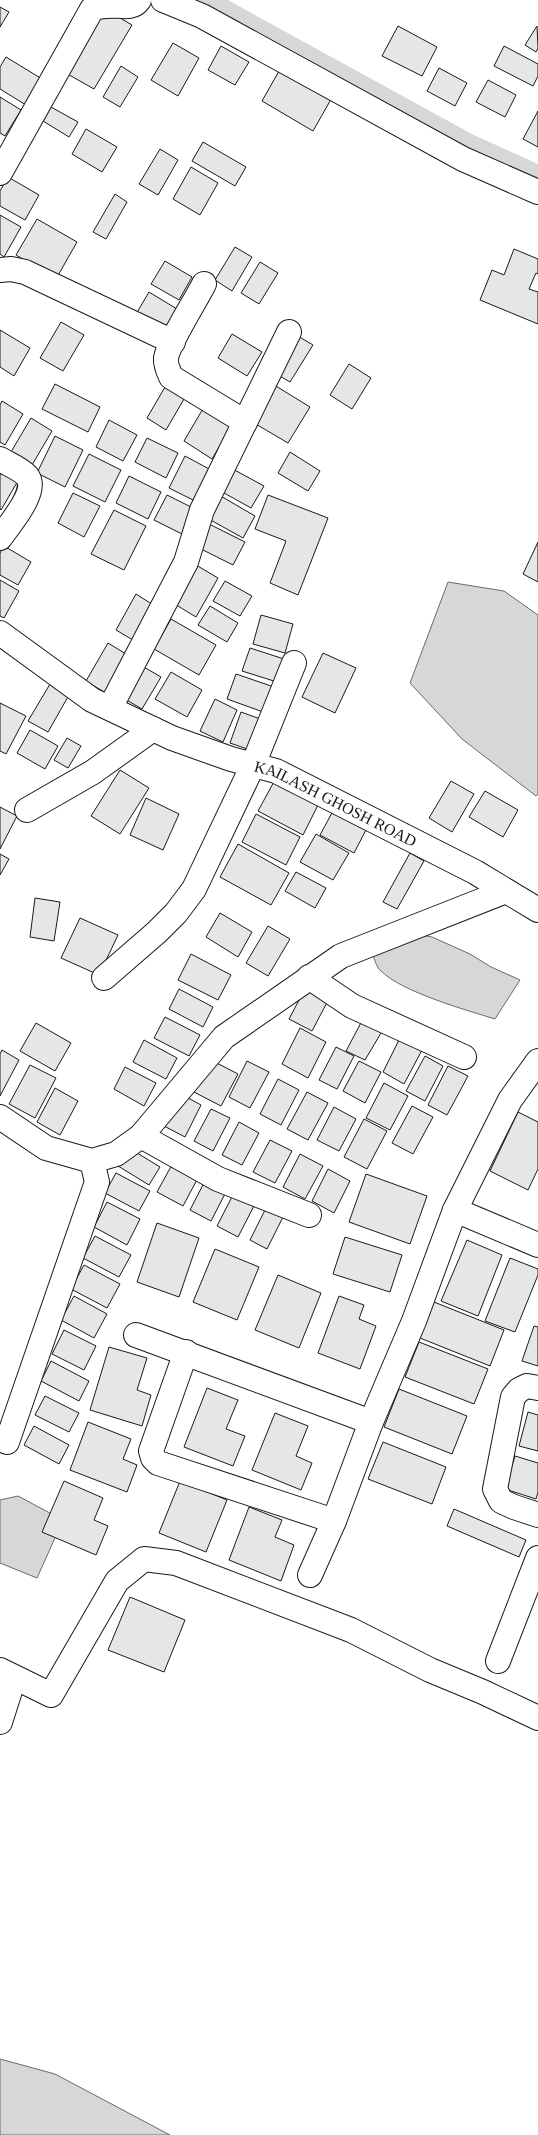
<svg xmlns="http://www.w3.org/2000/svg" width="538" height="2135" font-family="'Times New Roman',serif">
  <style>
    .water { fill: #d7d7d7; stroke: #6a6a6a }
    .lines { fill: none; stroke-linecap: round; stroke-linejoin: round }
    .canal { stroke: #d7d7d7; stroke-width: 22 }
    .building { fill: #e6e6e6; stroke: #1a1a1a }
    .minor-casing { stroke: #1a1a1a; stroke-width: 26 }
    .minor { stroke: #fff; stroke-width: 24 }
    .labels { text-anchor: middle; stroke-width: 4; stroke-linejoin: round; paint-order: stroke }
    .street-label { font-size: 16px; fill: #1a1a1a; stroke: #fff }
  </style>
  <rect width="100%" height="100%" fill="#fff"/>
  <!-- water -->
  <path class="water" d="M448,582L504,591L538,615V794L536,796L462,739L410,683Z
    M393,930L432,937L470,954L491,967L520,980L495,1019C466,1010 402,992 381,971C376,967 374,957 371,950Z
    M18,1496L63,1520L37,1578L0,1563V1500Z
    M0,2059L55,2074L170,2135H0Z"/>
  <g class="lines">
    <!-- canal -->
    <path class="canal" d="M205,0L467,144L538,176"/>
  </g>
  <!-- building -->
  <path class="building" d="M0,7L9,12L0,27Z
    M102,7L132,25L94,89L64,72Z
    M398,26L437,47L422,76L382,56Z
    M537,26L538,48L536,52L525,45Z
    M173,43L199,58L178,96L151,80Z
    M221,46L249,62L235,85L208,70Z
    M504,46L538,64V76L533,86L494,66Z
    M6,57L42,79L26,105L0,89V67Z
    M283,64L334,94L313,131L262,101Z
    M121,66L138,77L120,107L103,97Z
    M439,68L467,83L455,106L427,91Z
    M488,80L516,95L505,117L476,102Z
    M0,97L21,110L5,136L0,133Z
    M51,107L78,122L69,137L43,121Z
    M538,111V147L523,139Z
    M86,129L117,147L102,172L72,154Z
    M203,142L246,167L235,186L192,161Z
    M160,149L178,160L158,195L139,184Z
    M191,167L218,183L200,215L173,199Z
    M8,177L39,195L25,220L0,206V191Z
    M115,194L127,202L106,239L93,232Z
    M0,215L21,227L4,257L0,254Z
    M37,219L77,242L56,279L16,255Z
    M235,247L252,257L232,291L215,280Z
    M514,249L538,259V274L536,273L529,289L538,292V324L480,300L492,270L504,275Z
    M165,261L192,277L179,300L151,284Z
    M260,262L278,273L259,304L241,293Z
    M149,292L177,309L164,331L136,314Z
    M61,322L84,335L63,371L40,358Z
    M0,330L30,348L14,376L0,367Z
    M232,334L262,352L247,376L218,358Z
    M296,335L313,345L290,382L273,372Z
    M349,364L371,378L352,409L330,395Z
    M271,383L310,407L288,443L249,420Z
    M55,384L100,407L88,432L42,409Z
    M165,387L184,399L166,430L147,418Z
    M2,401L23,414L5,445L0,442V405Z
    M204,407L232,425L212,459L184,441Z
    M31,418L52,431L32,465L11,452Z
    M109,420L137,435L123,461L96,447Z
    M55,436L83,450L65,487L37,473Z
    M147,438L178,453L166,478L135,462Z
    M290,452L320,471L308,491L278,473Z
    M89,454L121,470L105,502L73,486Z
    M185,456L211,470L195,501L169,488Z
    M229,467L264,486L251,508L217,489Z
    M0,468L19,479L1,510L0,509Z
    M129,476L161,492L148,519L116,503Z
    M73,493L100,506L84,537L58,523Z
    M167,495L195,509L182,534L154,520Z
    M219,495L255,516L243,538L207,518Z
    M268,495L328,518L298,595L270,583L286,541L255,529Z
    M114,510L146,526L124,570L91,554Z
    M207,523L245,542L233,565L195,546Z
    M538,542V582L523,574Z
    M4,546L31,562L18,585L0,575V553Z
    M196,565L218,578L196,617L173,603Z
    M0,580L19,591L4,618L0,616Z
    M225,581L252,596L240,616L213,601Z
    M136,594L158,608L138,643L116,630Z
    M210,606L238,623L227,642L198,625Z
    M261,615L293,624L285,653L253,644Z
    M171,619L216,645L199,675L154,649Z
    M108,643L131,657L109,695L86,681Z
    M250,648L284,659L277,682L242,671Z
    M323,653L356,668L335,713L302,697Z
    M137,663L161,677L142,709L118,695Z
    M171,672L202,690L187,717L155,699Z
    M236,674L274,687L266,713L227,699Z
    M50,684L69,695L48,732L28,721Z
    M215,699L237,710L223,742L200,731Z
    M0,703L26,716L6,754L0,751Z
    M241,712L263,720L253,751L230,743Z
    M30,730L58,746L45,769L17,753Z
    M67,738L81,746L68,768L54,760Z
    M120,770L149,788L120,834L91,816Z
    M276,778L320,801L303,835L258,811Z
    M451,781L474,794L452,832L429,818Z
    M485,791L518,810L503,837L469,817Z
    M146,798L179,814L163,850L130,835Z
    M0,807L17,816L0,849Z
    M333,811L367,828L354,853L320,835Z
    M256,814L300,837L286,865L242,842Z
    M316,834L349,853L333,880L300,862Z
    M238,844L289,873L271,905L220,877Z
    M410,853L424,861L397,909L383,902Z
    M0,854L9,859L0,875Z
    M296,872L326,888L315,908L285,891Z
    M35,898L60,902L54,941L30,937Z
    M220,913L252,932L238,957L206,937Z
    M80,918L118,935L99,975L61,958Z
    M268,926L290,939L268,976L246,963Z
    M191,954L231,975L218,1000L178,980Z
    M308,983L331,995L312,1031L289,1019Z
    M179,989L213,1007L203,1027L169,1009Z
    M165,1017L200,1035L189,1056L154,1038Z
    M364,1017L384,1028L365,1060L346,1051Z
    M36,1023L71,1043L55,1071L20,1051Z
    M300,1028L326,1042L308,1078L282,1064Z
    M400,1038L422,1050L404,1084L383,1072Z
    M144,1040L177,1058L166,1079L133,1062Z
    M336,1047L354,1056L337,1089L319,1080Z
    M2,1050L19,1060L0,1096V1054Z
    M425,1056L443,1066L425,1101L406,1091Z
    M209,1059L238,1074L221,1106L192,1091Z
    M247,1061L269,1072L250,1108L229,1097Z
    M359,1061L381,1072L365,1103L343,1091Z
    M30,1065L56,1078L35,1118L9,1104Z
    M448,1066L468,1076L447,1115L428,1105Z
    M125,1067L156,1083L144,1106L114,1089Z
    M278,1079L299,1090L281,1125L260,1114Z
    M384,1083L408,1096L390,1130L366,1118Z
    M55,1088L78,1101L60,1135L37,1122Z
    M307,1092L328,1103L308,1140L287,1129Z
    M181,1094L201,1105L185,1137L164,1126Z
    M412,1106L433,1117L413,1154L392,1143Z
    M334,1107L356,1119L339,1151L317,1140Z
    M211,1109L230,1118L213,1151L194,1141Z
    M518,1112L538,1122V1169L528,1190L490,1171Z
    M364,1119L387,1131L367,1169L344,1157Z
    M239,1122L259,1133L242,1165L222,1155Z
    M270,1140L292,1151L275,1183L253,1172Z
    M129,1148L160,1167L149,1185L118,1166Z
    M300,1154L323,1166L305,1199L283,1187Z
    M174,1161L200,1174L183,1206L157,1192Z
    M328,1169L350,1181L334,1213L312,1201Z
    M116,1173L150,1191L139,1211L105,1193Z
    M366,1174L427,1196L410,1244L349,1222Z
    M207,1177L228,1188L211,1221L190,1210Z
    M235,1191L256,1202L238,1237L217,1226Z
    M107,1202L140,1219L127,1245L94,1227Z
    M268,1204L285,1213L267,1249L250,1240Z
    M157,1223L199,1238L179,1297L137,1282Z
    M95,1236L131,1255L119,1277L83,1258Z
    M345,1237L402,1255L390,1292L333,1274Z
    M467,1240L502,1255L478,1316L441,1301Z
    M215,1249L259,1267L237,1320L193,1302Z
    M510,1258L538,1269V1275L515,1332L485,1321Z
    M84,1265L120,1284L107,1308L71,1289Z
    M278,1275L321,1293L299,1348L255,1330Z
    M74,1296L107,1314L94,1338L61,1320Z
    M339,1296L364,1305L359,1319L376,1326L360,1369L318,1353Z
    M434,1302L504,1330L490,1366L420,1338Z
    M534,1326L538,1327V1366L522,1361Z
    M64,1330L96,1346L84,1370L52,1354Z
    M419,1342L488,1369L474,1404L405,1377Z
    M109,1347L147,1358L137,1390L151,1395L142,1426L90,1410Z
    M51,1361L89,1381L79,1401L41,1381Z
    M207,1388L238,1400L226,1429L245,1436L233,1466L184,1447Z
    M399,1389L467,1416L452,1454L384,1427Z
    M45,1396L79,1413L69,1432L35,1415Z
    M528,1412L538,1415V1451L519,1446Z
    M275,1413L308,1426L296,1456L312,1463L301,1490L252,1470Z
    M88,1422L131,1439L123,1459L137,1465L127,1492L70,1470Z
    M34,1426L69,1445L59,1464L24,1445Z
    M383,1442L446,1467L432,1504L368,1479Z
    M515,1456L538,1463V1492L536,1499L505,1489Z
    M64,1481L103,1498L94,1520L108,1526L96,1555L42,1532Z
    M180,1481L227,1500L206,1552L159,1533Z
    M249,1507L282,1520L275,1537L294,1545L281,1581L229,1560Z
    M454,1509L526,1540L519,1557L447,1526Z
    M130,1597L185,1620L164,1672L108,1650Z"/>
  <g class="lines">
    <defs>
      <g id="minor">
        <path d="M163,0L202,16L463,159L538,192"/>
        <path d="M0,173L92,9C113,0 130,13 139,0"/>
        <path d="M0,270L11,269L25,272L173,342"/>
        <path d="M204,284C196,300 168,344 166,358C165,364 169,372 171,377L245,422"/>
        <path d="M0,459C8,464 21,469 27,476C39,491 9,525 0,538"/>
        <path id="s1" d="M0,633L92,700L172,738L231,759L276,771L475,872L538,910"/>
        <path d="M110,708L186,562L202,510L289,332"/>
        <path d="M27,810L93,772L153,729"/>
        <path d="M309,977L352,1006L464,1057"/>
        <path d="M104,978L157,932L176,913L194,889L253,765L294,663"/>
        <path d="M0,1117L46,1148L92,1161L116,1154L141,1136L224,1037L341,956L506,891"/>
        <path d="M141,1136L218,1179L309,1215"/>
        <path d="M455,1210L538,1245"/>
        <path d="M136,1335L371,1422"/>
        <path d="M186,1352L151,1451L153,1458L158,1463L334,1521"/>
        <path d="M538,1388L527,1386L519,1390L513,1397L495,1489L501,1501L514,1507L538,1515"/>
        <path d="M7,1442L97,1182L92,1161"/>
        <path d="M310,1575L334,1521L371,1422L414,1321L455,1210L510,1100L538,1061"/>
        <path d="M498,1661L538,1558"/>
        <path d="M0,1670L51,1695L117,1581L144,1559L176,1563L351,1630L430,1670L483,1692L538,1718"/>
        <path d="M0,1722L14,1678"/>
      </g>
    </defs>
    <!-- minor casing -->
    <use href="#minor" class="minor-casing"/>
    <!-- minor -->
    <use href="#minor" class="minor"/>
  </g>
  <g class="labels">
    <!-- street labels -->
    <g class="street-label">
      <text dy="6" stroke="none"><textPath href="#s1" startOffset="379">KAILASH GHOSH ROAD</textPath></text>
    </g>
  </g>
</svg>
